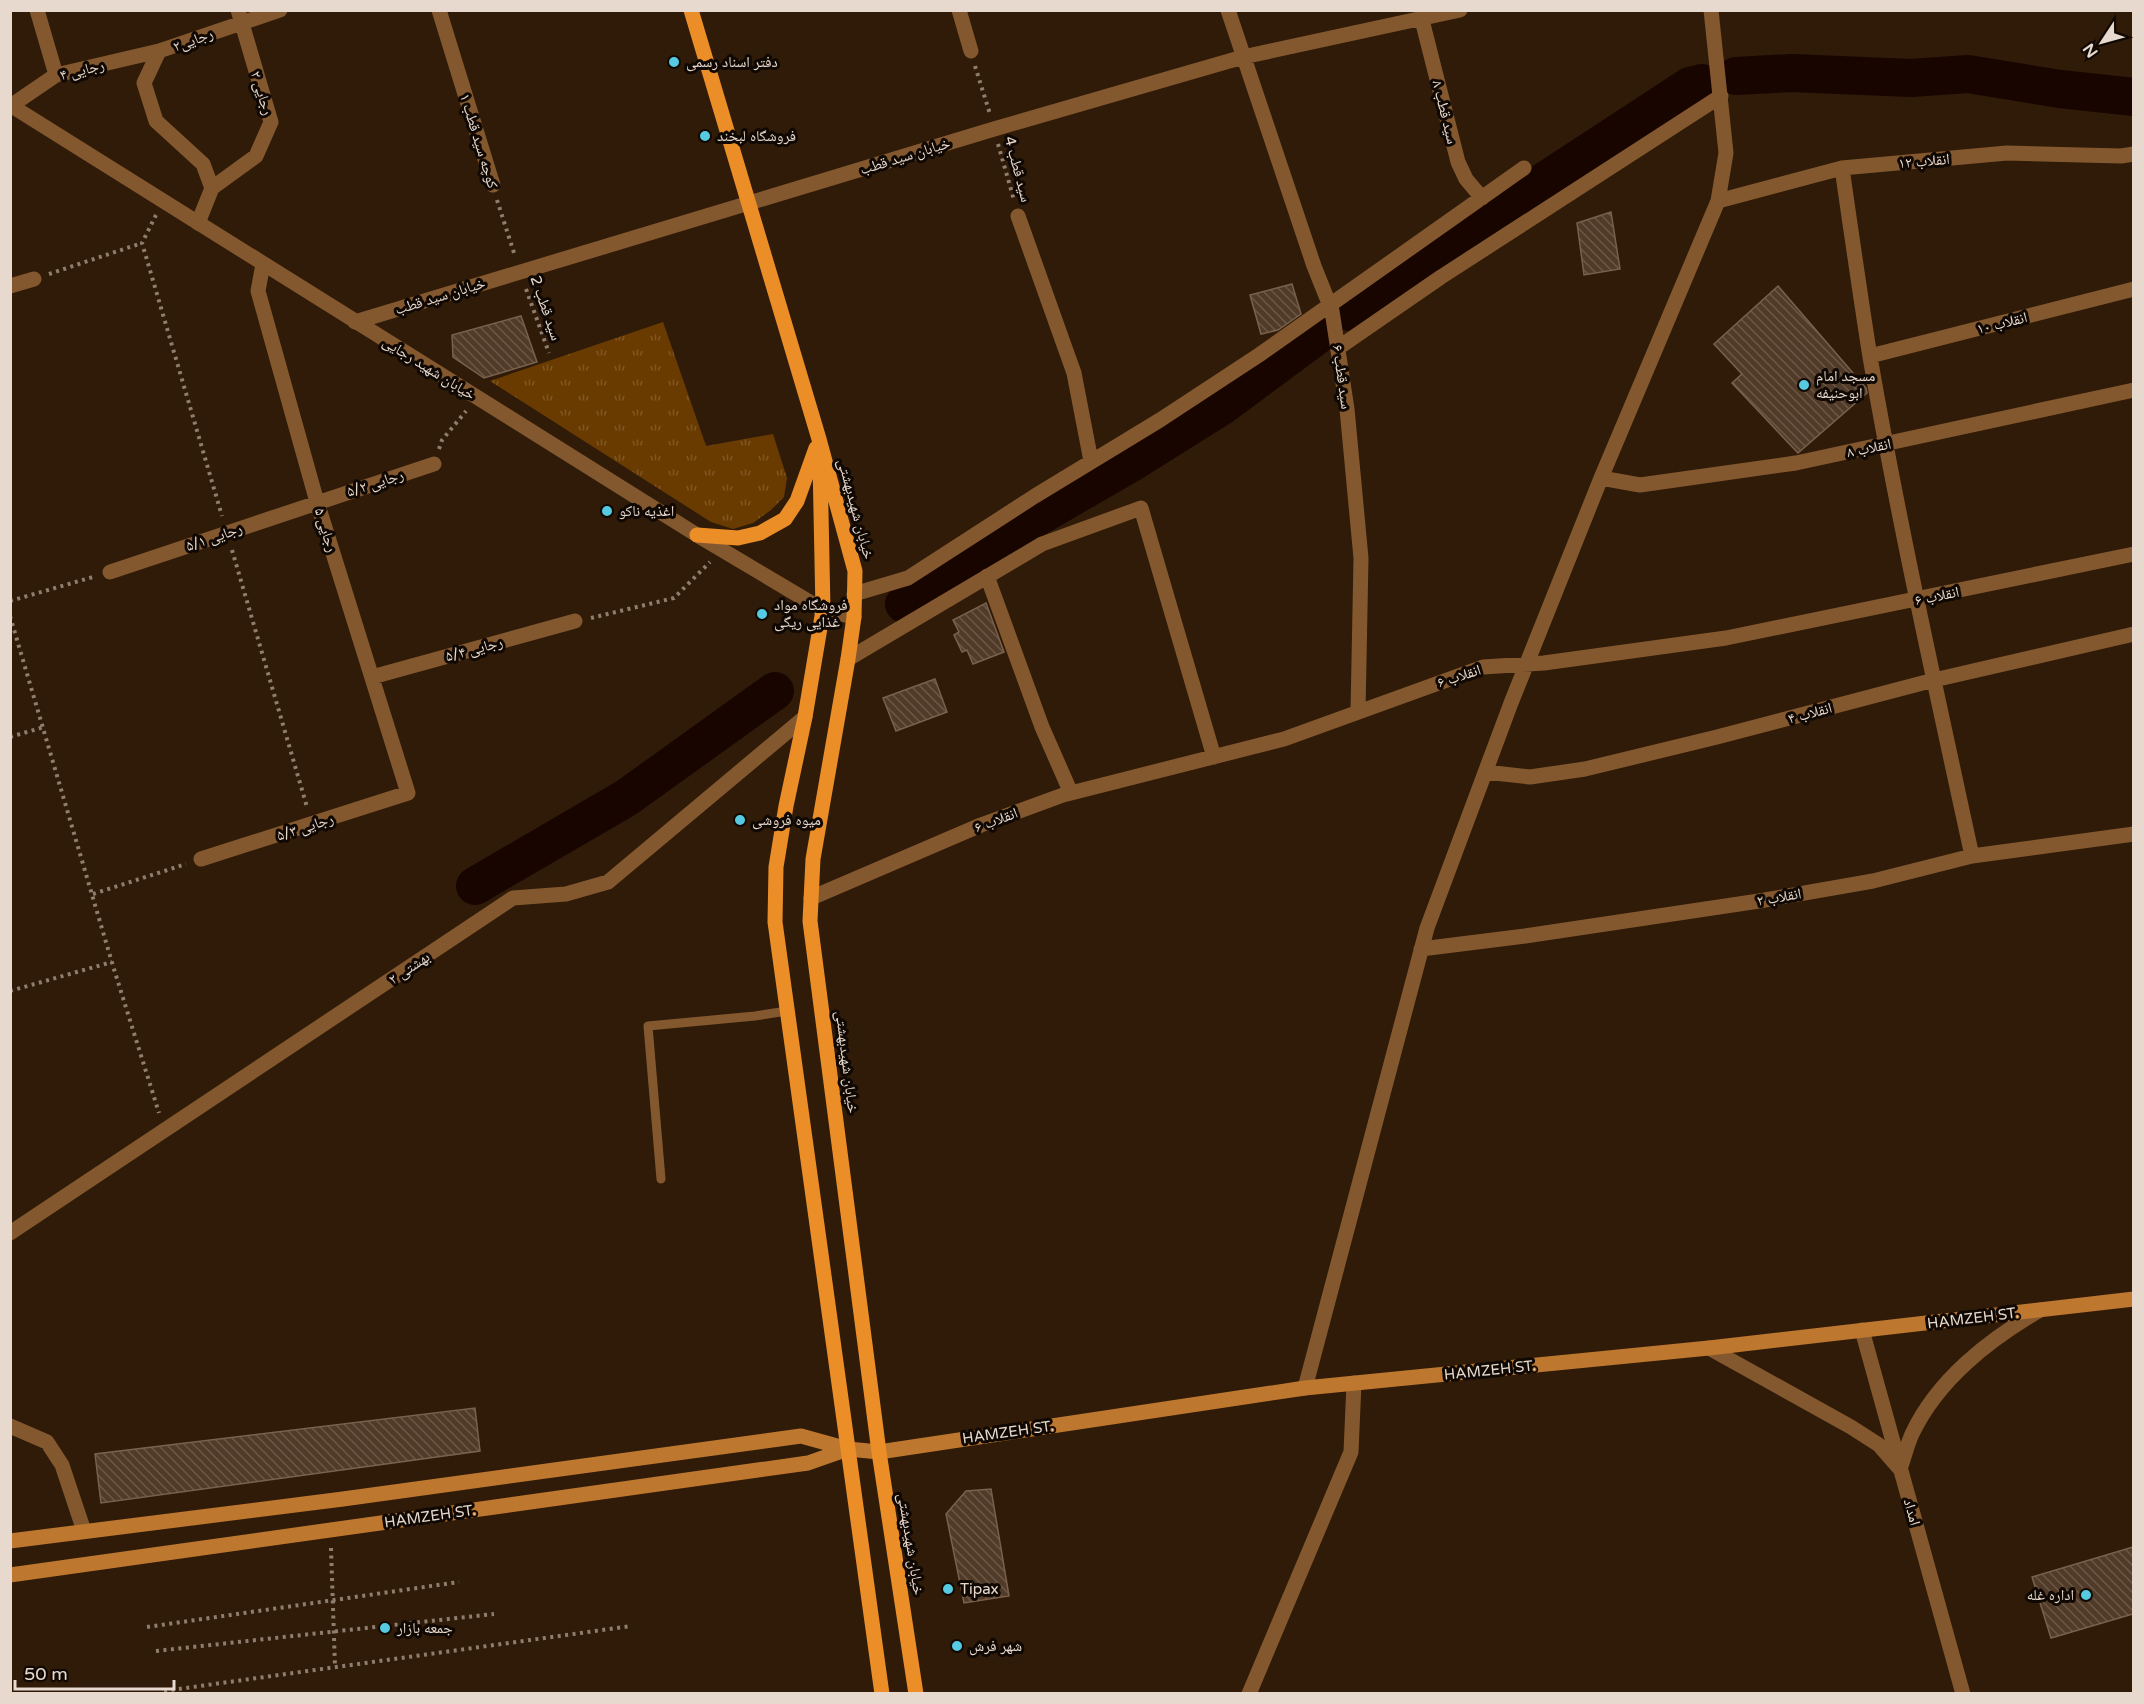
<svg xmlns="http://www.w3.org/2000/svg" width="2144" height="1704" font-family="'Varela Round','Noto Naskh Arabic',sans-serif">
  <style>
    .park { fill: url(#park-tufts) }
    .lines { fill: none; stroke-linecap: round; stroke-linejoin: round }
    .river { stroke: #180500; stroke-width: 38 }
    .building { fill: url(#building-back-hatch); stroke: #79614d; stroke-width: 1.5 }
    .path { stroke: #8f7e6f; stroke-width: 4; stroke-dasharray: 3 4.5; stroke-linecap: butt }
    .service { stroke: #84582e; stroke-width: 9 }
    .minor { stroke: #84582e; stroke-width: 15 }
    .tertiary { stroke: #84582e; stroke-width: 15 }
    .secondary { stroke: #be772e; stroke-width: 15 }
    .primary { stroke: #eb8e28; stroke-width: 15 }
    .poi-dot { fill: #56cae0; stroke: #100803; stroke-width: 2 }
    .labels { text-anchor: middle; stroke-width: 6; stroke-linejoin: round; paint-order: stroke }
    .street-label { font-size: 15px; fill: #e7d9ce; stroke: #100803 }
    .poi-label { font-size: 15px; fill: #e7d9ce; stroke: #100803; text-anchor: start }
  </style>
  <defs>
    <pattern id="park-tufts" width="24" height="20" patternUnits="userSpaceOnUse" patternTransform="scale(1.5)"><rect width="24" height="20" fill="#6a3b01"/><path d="M3 7l-1-3M5 7V3M7 7l1-3M15 17l-1-3M17 17v-4M19 17l1-3" fill="none" stroke="#7f5725"/></pattern>
    <pattern id="building-back-hatch" width="6" height="6" patternUnits="userSpaceOnUse" patternTransform="scale(1.5)"><rect width="6" height="6" fill="#513b28"/><path d="M-1 5l2 2M0 0l6 6M5-1l2 2" fill="none" stroke="#6a5746"/></pattern>
  </defs>
  <rect width="100%" height="100%" fill="#2f1b08"/>
  <!-- park -->
  <path class="park" d="M663,322L706,446L773,434L787,478L784,497L771,510L753,523L733,529L711,522L490,381Z"/>
  <g class="lines">
    <!-- river -->
    <path class="river" d="M1736,76L1792,73L1911,78L1968,74L2060,89L2134,97
      M1349,312L1384,286L1690,86L1702,83
      M904,604L1017,529L1136,460L1222,406L1319,334
      M475,886L626,798L775,691"/>
  </g>
  <!-- building -->
  <path class="building" d="M1611,212L1620,269L1584,275L1577,223Z
    M1292,284L1301,314L1278,330L1261,334L1250,295Z
    M1778,286L1866,388L1867,393L1798,453L1732,383L1742,374L1714,344Z
    M521,316L537,362L484,378L453,357L452,335Z
    M986,603L1004,652L973,664L967,650L962,652L954,635L959,632L953,620Z
    M935,679L947,712L896,731L883,698Z
    M475,1408L480,1451L101,1503L95,1454Z
    M991,1489L1009,1596L964,1603L946,1514L966,1491Z
    M2133,1547V1614L2051,1638L2032,1577Z"/>
  <g class="lines">
    <!-- path -->
    <path class="path" d="M975,66L990,114
      M998,144L1014,200
      M497,200L515,256
      M156,215L142,243L222,516
      M49,274L142,243
      M526,289L549,353
      M439,449L442,440L466,411
      M232,550L307,807
      M10,601L93,577
      M10,616L113,966L159,1113
      M591,618L674,598L710,562
      M10,737L44,727
      M93,894L186,864
      M10,991L112,962
      M331,1548L335,1667
      M147,1627L459,1582
      M156,1651L494,1614
      M164,1691L631,1626"/>
    <!-- service -->
    <path class="service" d="M661,1179L648,1026L755,1016L787,1011"/>
    <!-- minor -->
    <path class="minor" d="M37,10L56,75
      M439,10L493,185
      M959,10L971,51
      M1228,10L1314,266L1332,311L1347,409L1361,558L1358,712
      M1422,20L1458,162L1466,179L1482,198
      M12,105L56,75L159,51
      M1842,168C1851,231 1860,294 1870,357C1899,524 1936,690 1972,856
      M212,188L256,156L271,122L238,10
      M1718,201L1842,168L2007,153L2121,156L2134,154
      M1018,216L1074,373L1091,461
      M198,223L212,188L203,164L156,121L144,83L159,51L280,10
      M10,286L34,279
      M355,322L994,129L1243,57L1460,10
      M1338,348L1441,277L1721,96
      M1870,356L2134,289
      M1601,478L1640,485L1796,463L2134,390
      M110,572L434,464
      M987,576L1042,727L1071,793
      M854,594L908,578L1035,496L1160,420L1259,355L1524,168
      M848,659L1042,544L1141,508L1214,757
      M372,677L575,621
      M1485,772L1530,777L1585,769L1717,737L1934,680L2134,634
      M201,859L408,793L317,502L258,291L263,264
      M811,898L981,825L1063,795L1284,739L1483,667L1544,663L1726,638L2134,554
      M1421,949L1525,936L1759,901L1873,881L1972,856L2134,834
      M10,1233L513,898L566,894L608,882L805,717
      M1862,1330L1963,1694
      M1709,1348L1851,1427L1879,1445L1900,1469C1904,1458 1907,1445 1912,1434C1938,1379 1989,1340 2040,1310
      M1305,1388L1427,928L1511,703L1601,478L1718,201L1726,153L1711,10
      M10,1426L47,1442L62,1465L84,1531
      M1249,1694L1351,1452L1354,1383"/>
    <!-- tertiary -->
    <path class="tertiary" d="M10,105L697,535L823,610L854,617"/>
    <!-- secondary -->
    <path class="secondary" d="M10,1541L343,1499L801,1436L848,1449L879,1452L1305,1388L1709,1348L2134,1299
      M10,1575L808,1463L848,1449"/>
    <!-- primary -->
    <path class="primary" d="M691,10L819,439L855,571L854,617L848,659L813,859L810,921L879,1452L916,1694
      M820,463L823,610L805,717L786,806L776,867L775,922L882,1694
      M697,535L738,538L760,533L785,519L797,501L816,448"/>
  </g>
  <!-- markers -->
  <g class="poi-dot">
    <circle cx="674" cy="62" r="6"/>
    <circle cx="705" cy="136" r="6"/>
    <circle cx="1804" cy="385" r="6"/>
    <circle cx="607" cy="511" r="6"/>
    <circle cx="762" cy="614" r="6"/>
    <circle cx="740" cy="820" r="6"/>
    <circle cx="948" cy="1589" r="6"/>
    <circle cx="2086" cy="1595" r="6"/>
    <circle cx="385" cy="1628" r="6"/>
    <circle cx="957" cy="1646" r="6"/>
  </g>
  <g class="labels">
    <!-- street labels -->
    <g class="street-label">
      <text transform="translate(193 40) rotate(-20)" y="5">رجایی۲</text>
      <text transform="translate(82 70) rotate(-14)" y="5">رجایی ۴</text>
      <text transform="translate(262 93) rotate(73)" y="5">رجایی ۲</text>
      <text transform="translate(1445 112) rotate(76)" y="5">سید قطب ۸</text>
      <text transform="translate(479 141) rotate(73)" y="5">کوچه سید قطب ۱</text>
      <text transform="translate(905 156) rotate(-17)" y="5">خیابان سید قطب</text>
      <text transform="translate(1924 161) rotate(-5)" y="5">انقلاب ۱۲</text>
      <text transform="translate(1018 169) rotate(75)" y="5">سید قطب 4</text>
      <text transform="translate(440 296) rotate(-17)" y="5">خیابان سید قطب</text>
      <text transform="translate(546 308) rotate(71)" y="5">سید قطب 2</text>
      <text transform="translate(2002 323) rotate(-14)" y="5">انقلاب ۱۰</text>
      <text transform="translate(429 368) rotate(32)" y="5">خیابان شهید رجایی</text>
      <text transform="translate(1342 377) rotate(82)" y="5">سید قطب ۶</text>
      <text transform="translate(1869 448) rotate(-12)" y="5">انقلاب ۸</text>
      <text transform="translate(375 483) rotate(-18)" y="5">رجایی ۵/۲</text>
      <text transform="translate(856 509) rotate(75)" y="5">خیابان شهیدبهشتی</text>
      <text transform="translate(326 530) rotate(73)" y="5">رجایی ۵</text>
      <text transform="translate(214 537) rotate(-19)" y="5">رجایی ۵/۱</text>
      <text transform="translate(1937 596) rotate(-12)" y="5">انقلاب ۶</text>
      <text transform="translate(474 649) rotate(-15)" y="5">رجایی ۵/۴</text>
      <text transform="translate(1459 676) rotate(-18)" y="5">انقلاب ۶</text>
      <text transform="translate(1810 713) rotate(-15)" y="5">انقلاب ۴</text>
      <text transform="translate(996 820) rotate(-21)" y="5">انقلاب ۶</text>
      <text transform="translate(305 827) rotate(-18)" y="5">رجایی ۵/۳</text>
      <text transform="translate(1779 897) rotate(-10)" y="5">انقلاب ۲</text>
      <text transform="translate(409 968) rotate(-34)" y="5">بهشتی ۲</text>
      <text transform="translate(847 1062) rotate(83)" y="5">خیابان شهیدبهشتی</text>
      <text transform="translate(1973 1318) rotate(-7)" y="5">HAMZEH ST.</text>
      <text transform="translate(1490 1370) rotate(-6)" y="5">HAMZEH ST.</text>
      <text transform="translate(1008 1432) rotate(-8)" y="5">HAMZEH ST.</text>
      <text transform="translate(1912 1512) rotate(74)" y="5">امداد</text>
      <text transform="translate(430 1516) rotate(-8)" y="5">HAMZEH ST.</text>
      <text transform="translate(911 1544) rotate(81)" y="5">خیابان شهیدبهشتی</text>
    </g>
    <!-- poi labels -->
    <g class="poi-label">
      <text x="686" y="67">دفتر اسناد رسمی</text>
      <text x="717" y="141">فروشگاه لبخند</text>
      <text x="1816" y="381">مسجد امام<tspan x="1816" dy="17">ابوحنیفه</tspan></text>
      <text x="619" y="516">اغذیه ناکو</text>
      <text x="774" y="610">فروشگاه مواد<tspan x="774" dy="17">غذایی ریگی</tspan></text>
      <text x="752" y="825">میوه فروشی</text>
      <text x="960" y="1594">Tipax</text>
      <text x="2074" y="1600" text-anchor="end">اداره غله</text>
      <text x="397" y="1633">جمعه بازار</text>
      <text x="969" y="1651">شهر فرش</text>
    </g>
  </g>
  <!-- border -->
  <rect width="2144" height="1704" fill="none" stroke="#e7d9ce" stroke-width="24"/>
  <!-- north arrow -->
  <g transform="translate(2102 42) rotate(234)" stroke="#100803" stroke-width="4.5" paint-order="stroke">
  <path d="M0-4.5L10 22L0 15L-10 22Z" fill="#e7d9ce"/>
  <text y="-9" font-size="16" font-weight="bold" text-anchor="middle" fill="#e7d9ce">N</text>
  </g>
  <!-- scale -->
  <path d="M15 1680v9h159v-9" fill="none" stroke="#e7d9ce" stroke-width="3"/>
  <text x="24" y="1680" font-size="18" fill="#e7d9ce" stroke="#100803" stroke-width="4.5" paint-order="stroke">50 m</text>
</svg>
